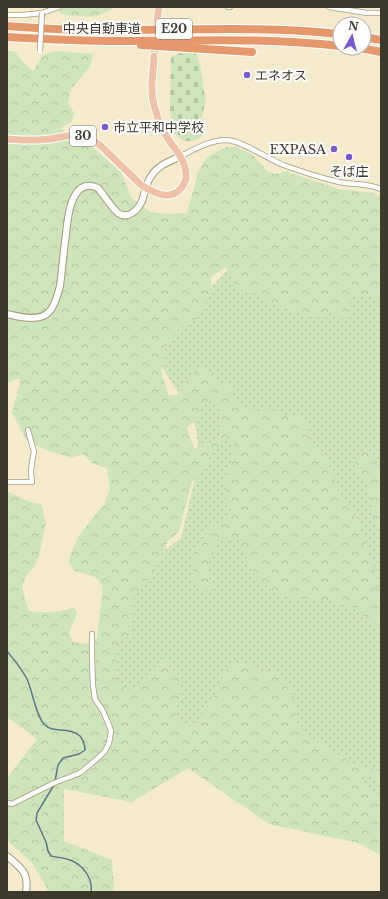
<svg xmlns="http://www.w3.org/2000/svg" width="388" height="899" font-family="'Libre Baskerville','Noto Sans JP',serif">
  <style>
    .grass { fill: url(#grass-dots) }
    .forest { fill: url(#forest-crowns); fill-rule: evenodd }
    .cemetery { fill: url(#cemetery-stones) }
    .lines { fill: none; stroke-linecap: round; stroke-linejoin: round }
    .stream { stroke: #5f778e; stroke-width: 1.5 }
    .primary-tunnel { stroke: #d0c7ab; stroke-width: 7; stroke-dasharray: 7 3.5; stroke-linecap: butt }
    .street-casing { stroke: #a49a7d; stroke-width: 6 }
    .secondary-casing { stroke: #a49a7d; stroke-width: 8 }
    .primary-casing { stroke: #fff; stroke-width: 9 }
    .highway-casing { stroke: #fff; stroke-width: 10 }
    .street { stroke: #fff; stroke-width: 4.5 }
    .secondary { stroke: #fff; stroke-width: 6 }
    .primary { stroke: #efc1a6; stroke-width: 7 }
    .highway { stroke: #e5986b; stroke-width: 8 }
    .street-bridge-casing { stroke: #a49a7d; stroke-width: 6; stroke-linecap: butt }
    .primary-bridge-casing { stroke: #fff; stroke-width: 9; stroke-linecap: butt }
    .street-bridge { stroke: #fff; stroke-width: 4.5 }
    .primary-bridge { stroke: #efc1a6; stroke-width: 7 }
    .poi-dot { fill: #7a58d2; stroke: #fff; stroke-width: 1.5 }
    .labels { text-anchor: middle; stroke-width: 4; stroke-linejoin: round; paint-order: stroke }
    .shield { fill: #fff; stroke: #78746c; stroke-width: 1 }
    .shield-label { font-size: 12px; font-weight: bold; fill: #3e392d }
    .street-label { font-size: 13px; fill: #3e392d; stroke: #fff }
    .poi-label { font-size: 13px; fill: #3e392d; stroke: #fff; text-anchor: start }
  </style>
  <defs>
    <pattern id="grass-dots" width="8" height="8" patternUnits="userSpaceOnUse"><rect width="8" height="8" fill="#cee5bb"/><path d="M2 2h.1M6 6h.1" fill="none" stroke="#b2c5a1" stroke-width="1.8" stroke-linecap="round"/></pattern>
    <pattern id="forest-crowns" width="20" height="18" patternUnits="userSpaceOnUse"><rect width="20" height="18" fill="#cee5bb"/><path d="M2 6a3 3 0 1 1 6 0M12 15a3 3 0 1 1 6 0" fill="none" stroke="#b2c5a1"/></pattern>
    <pattern id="cemetery-stones" width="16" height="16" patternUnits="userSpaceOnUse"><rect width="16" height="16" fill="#cee5bb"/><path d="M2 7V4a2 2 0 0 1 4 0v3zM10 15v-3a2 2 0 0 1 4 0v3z" fill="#b2c5a1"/></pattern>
  </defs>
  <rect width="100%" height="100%" fill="#f5eacb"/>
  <!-- grass -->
  <path class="grass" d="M230,267L381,279V826L133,734L103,641L112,590L181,538L200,458L196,429L187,406L155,357L168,334Z"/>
  <!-- forest -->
  <path class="forest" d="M57,7H114C100,20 78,17 61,14Z
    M7,50L16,52L22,61L33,71L43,55L56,51L93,54L90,67L71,89L68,103L74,113L72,121L61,128L72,141L90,145L121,172L131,197L150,212L167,214L187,213L198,173L203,163L210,155L226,147H236L253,155L267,171L275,174L281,173L287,171L293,174L339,189L373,193L381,197V299C366,295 359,289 348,304L351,310L344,319L335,313L312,317L273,305L262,296L252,292L239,290L229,276L226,267L211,277L212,283L210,295L194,321L185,324L175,333L167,345L161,369L163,378L169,395H177L188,379L195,375L190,366L199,367L215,373V382L226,385L232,389L237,405L246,409L260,411L271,409L287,416L299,417L309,427V444L321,452L330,466L335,482L341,496L352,509L359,524L375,571L378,592L381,595V608H380L381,626L375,624L352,607L344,605L329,600L288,598L272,591L256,577L247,562L240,538L219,539L209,565L211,589L197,591L193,575L194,553L207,531L231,513L224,489L235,445L229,438L213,451L200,477L192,481L179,532L168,541L153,574L142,586L132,600L131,613L133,633L119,643L116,659L118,681L128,691L138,687L153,672L167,660L171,669L182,677L178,704L177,719L185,728L198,721L215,695L224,672L237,659L245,664L280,674L293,692L298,724L303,735L321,743L347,760L366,768L381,771V782L377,778L367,776L361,780V783L367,787L381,796V855L358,843L269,824L188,768L132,802L64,789V841L112,860L114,892H47V888L32,863L7,840V778L37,739L7,717V492L31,502L41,504L46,523L39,556L34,567L26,576L22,586L26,603L29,611C46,614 58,612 74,608L77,613L69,633L73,642L85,644L97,638L103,586L95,577L75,571L69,562L71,553L78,537L104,504L110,489L107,468L92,463L83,454L71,458L46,450L25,439L20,427L12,413L19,386L20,378L14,380L7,384ZM203,401L219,403L220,438L194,449L187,428L199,416Z
    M360,451H373L379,469L381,479V531L374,517L371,496L367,483L357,473L355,463Z"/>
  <!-- cemetery -->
  <path class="cemetery" d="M181,53H196L200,64L204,91L206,101L201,119L205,122L204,135L193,141H184L177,136L173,131L171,124L170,106L171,57Z"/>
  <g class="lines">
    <!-- stream -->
    <path class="stream" d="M7,651C14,660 22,669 27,679C32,690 37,719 45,725C54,734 68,726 80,736C84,741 85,744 85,750L79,754L63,758L58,765L55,781
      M54,785L37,813L36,820L46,842L48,851L51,856C57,857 64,858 70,860C83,865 93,878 91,892"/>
    <!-- primary-tunnel -->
    <path class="primary-tunnel" d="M154,56L157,20"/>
    <defs>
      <path id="street" d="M228,7H230
        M329,7L367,13H381
        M7,15H23L42,13L59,7
        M181,156C195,149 210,140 227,140C243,141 269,160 286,166C303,172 321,178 339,182C353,185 368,183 381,189
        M7,482H32L31,472L32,462L34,452L28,430
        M7,803L12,804L54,783L80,773L98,758L105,751L109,743L111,731L109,725L103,711L95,699L93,686L92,658V634"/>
      <path id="secondary" d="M7,314C19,317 40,322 49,312C55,306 58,294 60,286C62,271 63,257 65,242C67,228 68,190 86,186C91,185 94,186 98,188C103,194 112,208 118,213C128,220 138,210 142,201C145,192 146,182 152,175C158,165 171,161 181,156
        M7,856C21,868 29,872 26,892"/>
      <path id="primary" d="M157,20L159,7
        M154,56C154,68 151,79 152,91C152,102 156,113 160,124C167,144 188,156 186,179
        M7,139L22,140H38L50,139L66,136L75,135L83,136L92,139L101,146L141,185"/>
      <path id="highway" d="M7,26C35,28 63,30 92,30C174,31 257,25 340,34
        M7,37C43,39 80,41 116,41C191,41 266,37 340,46
        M364,37L381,40
        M141,45L252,52
        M361,48L381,52"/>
    </defs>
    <!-- street casing -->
    <use href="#street" class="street-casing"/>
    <!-- secondary casing -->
    <use href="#secondary" class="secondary-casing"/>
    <!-- primary casing -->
    <use href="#primary" class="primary-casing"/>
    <!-- highway casing -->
    <use href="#highway" class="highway-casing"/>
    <!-- street -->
    <use href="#street" class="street"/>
    <!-- secondary -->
    <use href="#secondary" class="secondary"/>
    <!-- primary -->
    <use href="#primary" class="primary"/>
    <!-- highway -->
    <use href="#highway" class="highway"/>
    <defs>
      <path id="street-bridge" d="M40,51L42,13"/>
      <path id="primary-bridge" d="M141,185C158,196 177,203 186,179"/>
    </defs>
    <!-- street-bridge casing -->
    <use href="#street-bridge" class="street-bridge-casing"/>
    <!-- primary-bridge casing -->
    <use href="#primary-bridge" class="primary-bridge-casing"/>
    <!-- street-bridge -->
    <use href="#street-bridge" class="street-bridge"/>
    <!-- primary-bridge -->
    <use href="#primary-bridge" class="primary-bridge"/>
  </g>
  <!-- markers -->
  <g class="poi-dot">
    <circle cx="247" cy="75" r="4"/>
    <circle cx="105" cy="127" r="4"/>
    <circle cx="334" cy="149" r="4"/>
    <circle cx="349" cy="157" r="4"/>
  </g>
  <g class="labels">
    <!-- shield labels -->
    <g class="shield">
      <rect x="156" y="19" width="36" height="20" rx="3"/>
      <rect x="70" y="126" width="26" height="20" rx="3"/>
    </g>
    <g class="shield-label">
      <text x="174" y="33">E20</text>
      <text x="83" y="140">30</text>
    </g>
    <!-- street labels -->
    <g class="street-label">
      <text x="102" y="33">中央自動車道</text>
    </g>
    <!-- poi labels -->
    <g class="poi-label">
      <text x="255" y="80">エネオス</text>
      <text x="113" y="132">市立平和中学校</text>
      <text x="326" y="154" text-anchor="end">EXPASA</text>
      <text x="349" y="176" text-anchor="middle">そば庄</text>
    </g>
  </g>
  <!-- border -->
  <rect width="388" height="899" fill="none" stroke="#3e392d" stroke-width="16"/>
  <!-- north arrow -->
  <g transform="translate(352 36) rotate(8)"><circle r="19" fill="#ffffff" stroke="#b2b0ab"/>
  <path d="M0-3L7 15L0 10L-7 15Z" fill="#7a58d2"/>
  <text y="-6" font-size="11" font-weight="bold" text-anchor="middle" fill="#3e392d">N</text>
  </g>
</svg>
